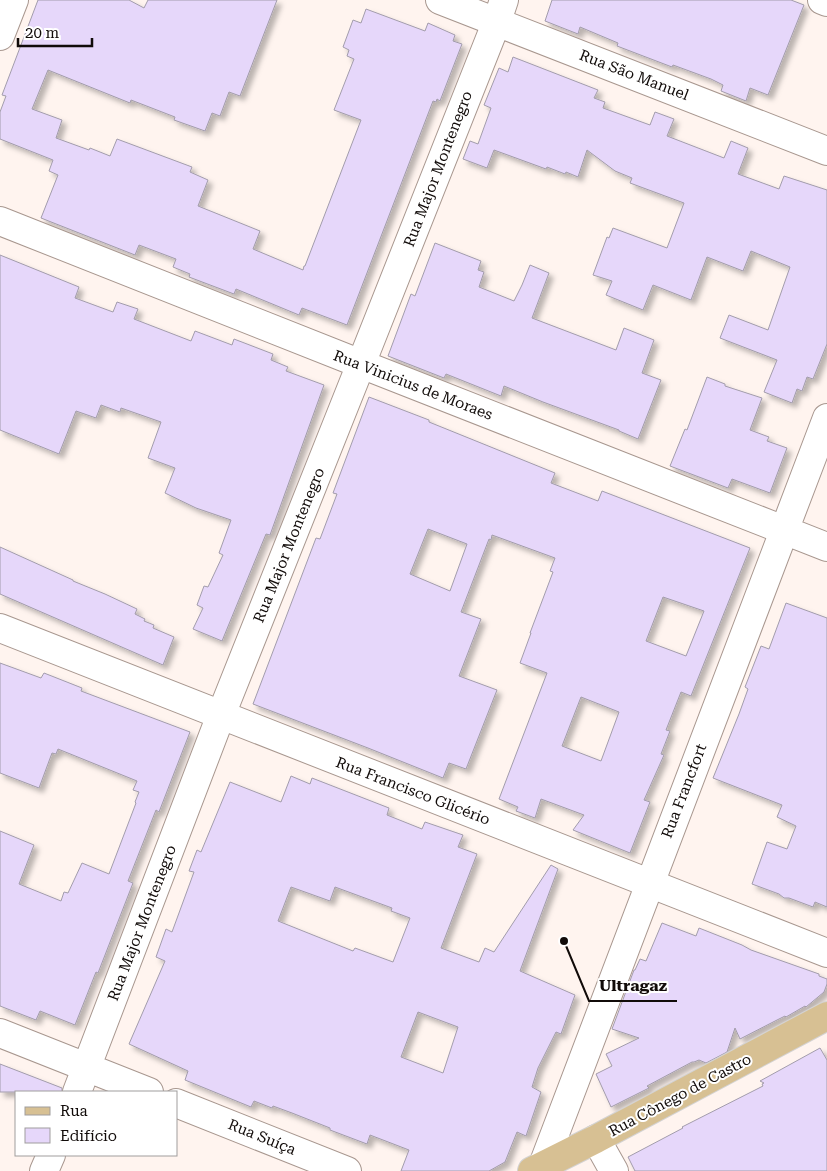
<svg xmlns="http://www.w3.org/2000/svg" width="827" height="1171" font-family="'Roboto Serif',serif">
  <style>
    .building { fill: #e6d7fa; stroke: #a29cab; fill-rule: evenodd; filter: url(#shadow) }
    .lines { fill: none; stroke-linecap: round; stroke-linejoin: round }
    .minor-casing { stroke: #a8978f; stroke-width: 30 }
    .major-casing { stroke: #d4d3d3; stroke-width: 30 }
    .minor { stroke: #fff; stroke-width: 28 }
    .major { stroke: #d7c093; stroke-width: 28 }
    .labels { text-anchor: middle; stroke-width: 4; stroke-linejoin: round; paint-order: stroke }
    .street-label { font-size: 15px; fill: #110b09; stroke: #fff }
    .leader { fill: none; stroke: #110b09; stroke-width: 2 }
    .callout-dot { fill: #110b09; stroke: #fff; stroke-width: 2 }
    .callout-label { font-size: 16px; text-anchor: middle; font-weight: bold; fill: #110b09; stroke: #fff; stroke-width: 4; stroke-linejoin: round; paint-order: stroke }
  </style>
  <defs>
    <filter id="shadow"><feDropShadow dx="4.5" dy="4.5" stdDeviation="2.5" flood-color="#0004"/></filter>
  </defs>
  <rect width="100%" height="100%" fill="#fff4ef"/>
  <!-- building -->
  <path class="building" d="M38,0H129L144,8L148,0H277L240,96L229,92L220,116L212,113L205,131L174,120L175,117L131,100L130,103L48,70L32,109L62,120L56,138L89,150L90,148L110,156L117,139L192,167L190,172L208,180L198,206L260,231L253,249L303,270L304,266H305L361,120L334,110L354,59L347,56L349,50L343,47L353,20L361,23L366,9L425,31L428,23L455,35L453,41L462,44L440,101L437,99L436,102L433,101L347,325L302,308L299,315L236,289L234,294L189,277L190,274L173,267L176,259L139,245L135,255L41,218L58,175L49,171L53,160L0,139V112L6,96L2,95Z
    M552,0H791L804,5L768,95L750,88L746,101L721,91L723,85L711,79L673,65L672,67L617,46L618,43L580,27L578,34L545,21Z
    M513,57L598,90L594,98L605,102L603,108L650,125L655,112L674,119L667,136L724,158L731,141L748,148L738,174L779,189L784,176L827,190V344L813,379L807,377L802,391L797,389L792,403L764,392L777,360L720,338L729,315L768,330L790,267L751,251L743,271L707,257L691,300L653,285L643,310L606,295L612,281L593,275L607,237L609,238L613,228L667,248L684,203L630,183L632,178L615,171L587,150L578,177L566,172L565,174L547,167L546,169L494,150L487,168L463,159L470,141L478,144L491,108L484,105L499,68L508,72Z
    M435,243L481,261L478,270L484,272L479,287L514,301L522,285L530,265L549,273L532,318L616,350L624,328L654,340L642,373L661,380L638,439L619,431V430L543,402L504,386L501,396L446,374L444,378L388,356L411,294L415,296Z
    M0,255L79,287L75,298L113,312L117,302L138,309L134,319L191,341L195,331L232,345L234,339L273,354L271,360L288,367L286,371L324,385L270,535L266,534L222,641L193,629L203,608L197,605L204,586L208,587L223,555L219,553L231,520L196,508L165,493L175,468L148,458L161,422L121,408L120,412L101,405L96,418L76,411L59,454L0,430Z
    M707,377L725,384V386L762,398L750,430L769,437L767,441L787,448L770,493L732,479L728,488L670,466L685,429L687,430Z
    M369,397L429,420V422L555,473L551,483L598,501L602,491L750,548L691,696L681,692L666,730L670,731L661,754L664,755L644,800L650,802L630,853L573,830L584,815L541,799L535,818L516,811L518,807L499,799L547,673L520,663L531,633H530L553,572L550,571L555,558L492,535L491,540L489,539L461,612L481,619L459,676L497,690L466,769L449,763L443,778L368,748L253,704L316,538L320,539L337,494L333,493ZM428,529L467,544L450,591L410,574ZM663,597L704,611L686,656L646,641ZM581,697L619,712L601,761L562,746Z
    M0,547L73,580V581L105,594L137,609L135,614L145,619L144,621L154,625L153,628L174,637L163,665L0,594Z
    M786,603L827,618V907L815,902L813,907L789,898H784L779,894L752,884L767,842L787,849L796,826L777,817L782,805L713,778L739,714L748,689L745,687L761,646L769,649Z
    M0,663L41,678L44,673L82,688L81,691L190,732L159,812L156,810L128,881L133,883L98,973L96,972L75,1025L40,1011L36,1020L0,1006V831L34,845L19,884L61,901L64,892L68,893L82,863L109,874L136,803L135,802L139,792L133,790L137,781L58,749L56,754L52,753L39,788L0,773Z
    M291,776L310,784L312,778L389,808L387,815L422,829L425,822L463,835L458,847L477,854L441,948L479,962L485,948L494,952L551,865L558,869L520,971L575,995L561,1034L556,1032L538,1068L532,1087L541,1092L526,1136L517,1132L505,1162L489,1171H401L409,1150L370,1135L367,1144L330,1130V1128L292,1113L273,1106L272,1108L254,1101L251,1107L185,1080L188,1071L129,1044L165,961L156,957L166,929L172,932L194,872L189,871L197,850L201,852L230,782L281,802ZM291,887L330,901L335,887L392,908L391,911L410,918L393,962L355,948L353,951L278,921ZM418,1012L458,1027L443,1073L401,1057Z
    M662,923L696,936L699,928L742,945L751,950L819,974V976L827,979V984L824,992L806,1007L805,1006L786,1017L785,1016L777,1020L740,1039L735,1028L727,1052L706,1063L699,1060L694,1062H692L647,1086L649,1088L611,1107L596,1074L612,1066L606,1054L639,1038L612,1029L634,970H635L640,959L646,961Z
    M820,1048L827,1060V1171H635L628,1157L683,1128L682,1127L763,1086L762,1084L764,1083L760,1081Z
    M0,1064L62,1088V1092H0Z"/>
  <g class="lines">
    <defs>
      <path id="minor" d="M440,0L827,151
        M822,0L827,2
        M0,36L14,0
        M0,221L361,364L827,547
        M0,628L827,953
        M0,1033L149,1092
        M77,1092L221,715L361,364L497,21L504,0
        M176,1103L347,1171
        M596,1139L614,1171
        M543,1165L827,418
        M44,1171L51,1155"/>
      <path id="major" d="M532,1171L596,1139L827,1016"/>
    </defs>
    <!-- minor casing -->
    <use href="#minor" class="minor-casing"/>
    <!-- major casing -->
    <use href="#major" class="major-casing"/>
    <!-- minor -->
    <use href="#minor" class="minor"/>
    <!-- major -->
    <use href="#major" class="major"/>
  </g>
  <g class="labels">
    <!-- street labels -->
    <g class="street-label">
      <text transform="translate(634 75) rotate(21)" y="5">Rua São Manuel</text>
      <text transform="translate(438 169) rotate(-69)" y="5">Rua Major Montenegro</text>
      <text transform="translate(413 385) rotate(21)" y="5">Rua Vinicius de Moraes</text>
      <text transform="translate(289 545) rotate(-68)" y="5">Rua Major Montenegro</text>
      <text transform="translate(413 791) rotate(21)" y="5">Rua Francisco Glicério</text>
      <text transform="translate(684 791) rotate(-69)" y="5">Rua Francfort</text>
      <text transform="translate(142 923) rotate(-69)" y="5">Rua Major Montenegro</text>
      <text transform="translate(680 1095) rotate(-28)" y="5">Rua Cônego de Castro</text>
      <text transform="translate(262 1137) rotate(22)" y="5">Rua Suíça</text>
    </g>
  </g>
  <!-- callouts -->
  <path class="leader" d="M564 941L589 1001H677"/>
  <circle class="callout-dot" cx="564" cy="941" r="5"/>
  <g class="callout-label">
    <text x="633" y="991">Ultragaz</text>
  </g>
  <!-- legend -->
  <rect x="15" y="1091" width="162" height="65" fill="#ffffff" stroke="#a09d9d"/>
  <rect x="25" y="1107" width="25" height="8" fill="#d7c093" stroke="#a09d9d"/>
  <text x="60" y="1116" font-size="15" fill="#110b09">Rua</text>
  <rect x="25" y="1128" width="25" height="15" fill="#e6d7fa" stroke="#a09d9d"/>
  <text x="60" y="1141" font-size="15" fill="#110b09">Edifício</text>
  <!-- scale -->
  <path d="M18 38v8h74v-8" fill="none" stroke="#110b09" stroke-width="2.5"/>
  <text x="25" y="38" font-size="15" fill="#110b09" stroke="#ffffff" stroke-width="4" paint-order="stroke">20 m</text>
</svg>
